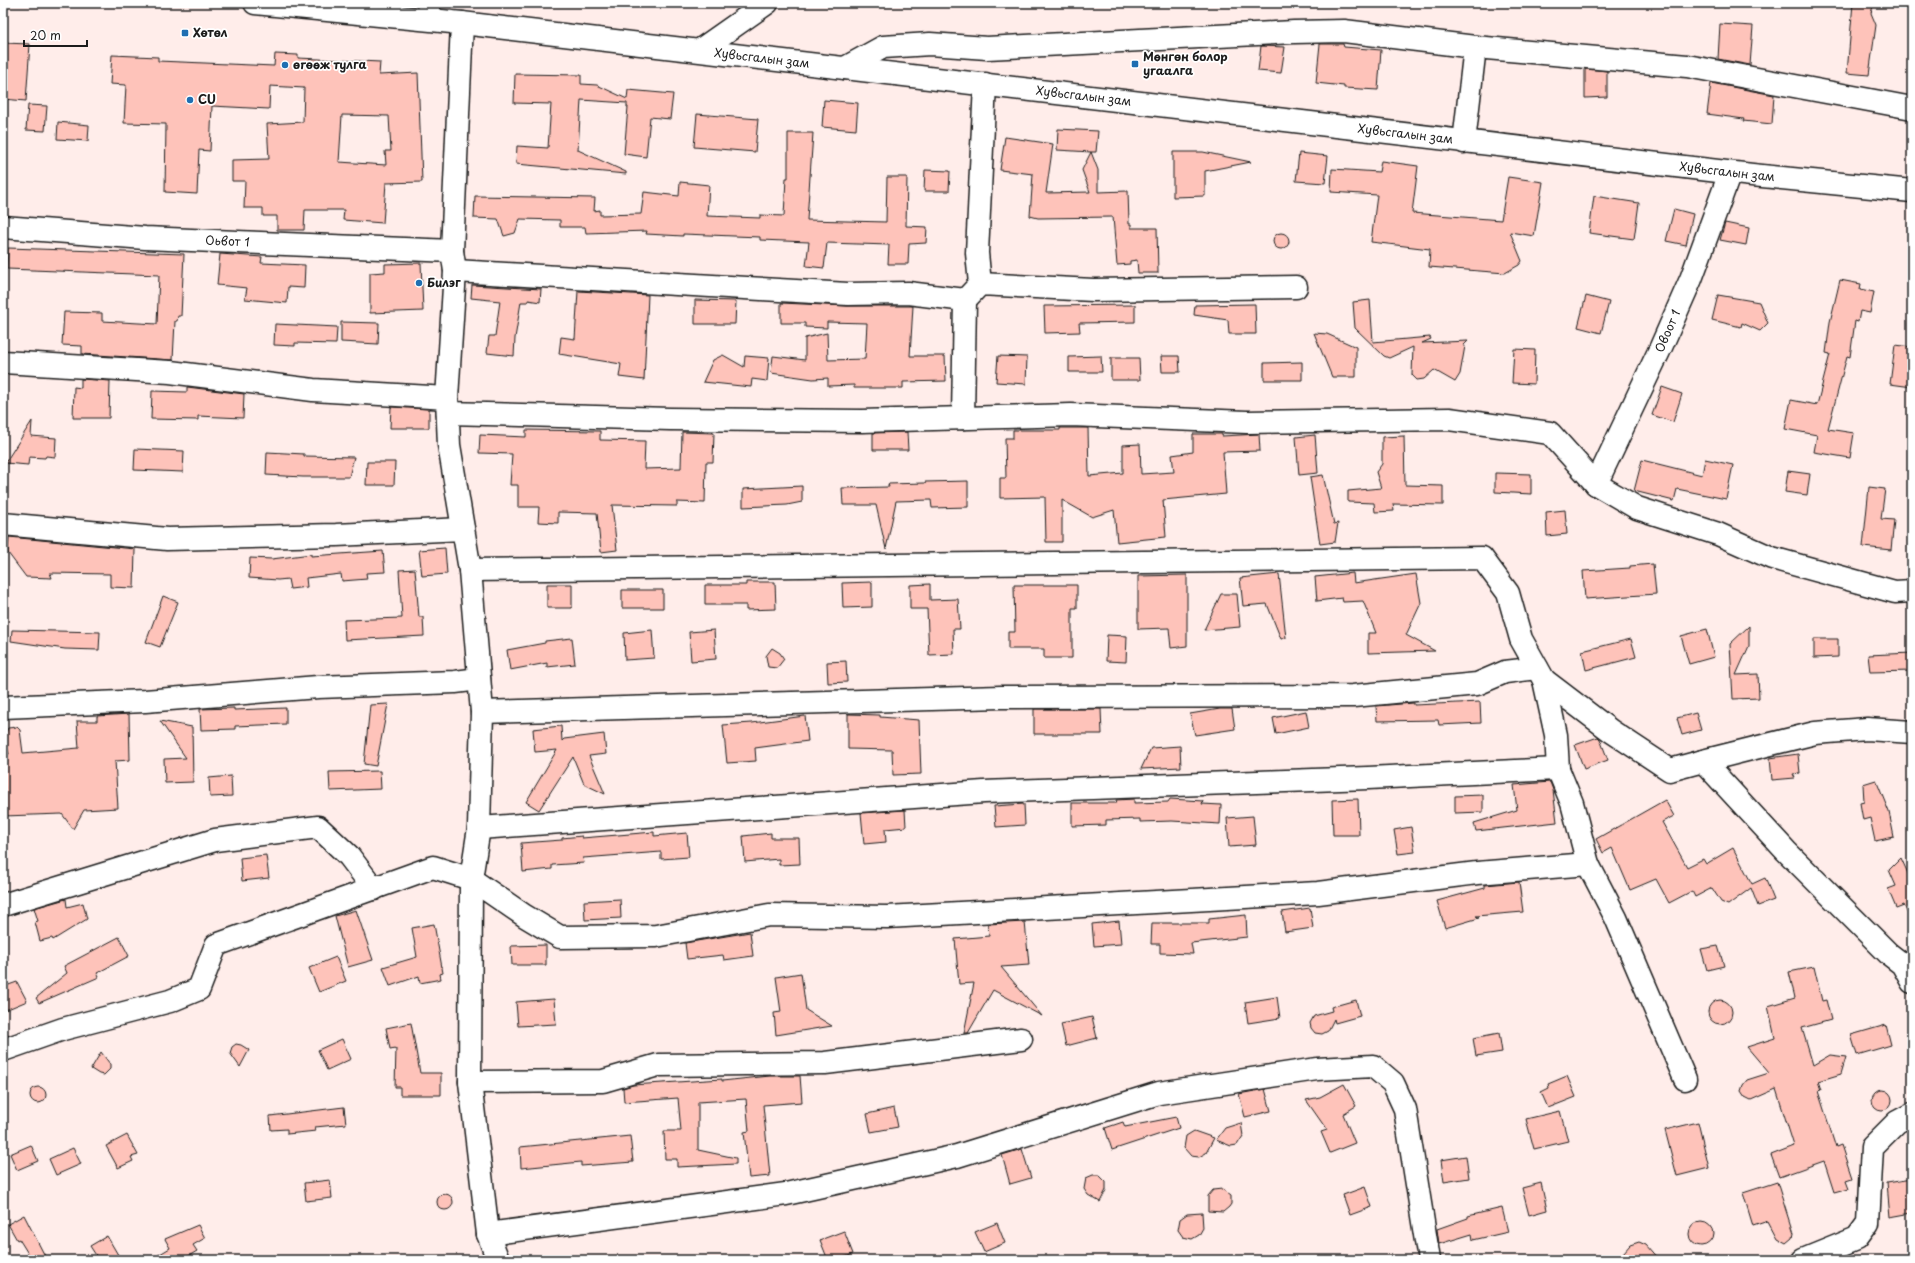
<svg xmlns="http://www.w3.org/2000/svg" width="1915" height="1263" font-family="'Playpen Sans',sans-serif">
  <style>
    .building { fill: #fec3ba; stroke: #1c1c1c; fill-rule: evenodd }
    .lines { fill: none; stroke-linecap: round; stroke-linejoin: round }
    .minor-casing { stroke: #1c1c1c; stroke-width: 25 }
    .major-casing { stroke: #1c1c1c; stroke-width: 25 }
    .minor { stroke: #fff; stroke-width: 22 }
    .major { stroke: #fff; stroke-width: 22 }
    .poi-dot { fill: #1f6fb2; stroke: #fff; stroke-width: 1.5 }
    .labels { text-anchor: middle; stroke-width: 3.5; stroke-linejoin: round; paint-order: stroke }
    .poi-label { font-size: 12px; font-weight: bold; fill: #1c1c1c; stroke: #fff; text-anchor: start }
    .street-label { font-size: 12px; fill: #1c1c1c; stroke: #fff }
  </style>
  <rect width="100%" height="100%" fill="#ffedea"/>
  <filter id="ink" filterUnits="userSpaceOnUse"><feTurbulence type="fractalNoise" baseFrequency=".025" numOctaves="2"/><feDisplacementMap in="SourceGraphic" scale="8" xChannelSelector="R" yChannelSelector="G"/><feConvolveMatrix kernelMatrix="1 2 1 2 8 2 1 2 1" color-interpolation-filters="sRGB"/></filter>
  <g filter="url(#ink)">
    <!-- building -->
    <path class="building" d="M1853,3H1874L1871,13L1876,25L1869,75L1847,73Z
      M1720,24L1753,26L1750,65L1718,59Z
      M3,43L30,44L26,101L3,99Z
      M1320,44H1343L1344,47L1381,50L1378,90L1344,88V86L1316,83Z
      M1261,46L1285,47L1281,73L1258,71Z
      M275,54L298,55V58L380,62L379,75L418,73L422,182L386,183L383,223L343,220L344,210H305L304,230H277V216H263V208H244L245,181H232V160L269,159L267,124L303,122L304,88L270,86L269,109L212,106L210,151L199,150L197,194L165,192L166,124L124,123L126,85L110,84L112,55L158,57V61L274,66ZM342,115L389,116L391,151H385L386,165L339,162Z
      M1585,69L1607,71V97L1585,98Z
      M515,74L581,75V84L597,85L627,99L628,90L673,94L670,119L650,117L646,157L624,154L628,107H627V103L581,100L578,150L626,172V174L516,164L517,146L548,148L551,104L514,103Z
      M1711,83L1774,95L1772,124L1743,121L1744,119L1707,114Z
      M824,100L858,103L856,130L822,127Z
      M28,105L47,106L45,131L26,130Z
      M697,114L758,119L755,152L694,147Z
      M58,122L89,125L88,141L57,139Z
      M1058,129L1098,131L1096,152H1091L1098,170V192L1128,191L1129,224H1131V228H1157L1158,273H1138L1137,260L1130,261V264L1117,265L1113,217L1038,218L1030,216L1033,174L1000,170L1005,137L1053,144L1046,193L1090,192L1082,170L1091,152L1057,150Z
      M788,133H813L807,220L886,222L887,177H907L906,226L927,227L926,243L909,244L908,264H888L889,245L827,243L824,268L806,266L809,242L760,240V237L683,234V236L646,234L647,231L586,233L585,227H560V220L520,219L515,233L504,236L498,219L474,218L475,196L595,198L594,211L600,210V215L641,214L644,192L679,196L680,182L709,185L707,216L760,218V215L784,216L786,178H788Z
      M1173,152H1203L1251,162L1205,171V196L1173,197Z
      M1299,153L1328,156L1325,183L1296,181Z
      M1381,161L1418,166L1412,213L1501,220L1508,177L1543,182L1534,236L1510,232L1522,261L1519,265L1505,273L1429,267L1430,249L1371,242L1377,195L1331,192L1332,169L1379,172Z
      M925,170L950,171L949,191H924Z
      M1594,196L1639,203L1634,239L1589,233Z
      M1674,209L1693,214L1686,245L1666,241Z
      M1725,223L1749,228L1746,245L1720,240Z
      M1273 241a8 8 0 1 1 16 0a8 8 0 1 1-16 0Z
      M8,248L184,254L181,316H178L177,321H175L173,360L82,354V346L62,345L64,312L102,313V321L157,324L159,275L7,269Z
      M220,254L262,257L261,263L305,265L304,288L288,287L287,303L245,299L247,288L217,285Z
      M421,263L423,311L370,313V273L385,272V264Z
      M1840,280L1861,284L1860,289L1874,292L1870,313L1860,311L1858,322L1855,321L1850,357L1847,356L1828,429L1854,433L1850,458L1814,452L1817,435L1785,429L1791,400L1817,405L1830,354L1826,353L1830,322Z
      M472,285L541,289L540,302L528,300V302H521L515,338L514,356L487,353L489,336H495L500,301L471,298Z
      M578,291L648,295L644,380L619,377L621,364L559,354L561,337L575,339Z
      M1718,295L1759,302L1768,323L1760,331L1742,323L1741,327L1712,320Z
      M1586,296L1609,302L1601,333L1578,327Z
      M695,300L736,301L735,324H695Z
      M1370,300L1373,342L1430,337L1431,339L1422,343L1468,341L1463,346H1465L1460,374L1455,382L1434,370L1424,379L1417,380L1412,375L1413,347L1389,358L1384,356L1355,328L1353,302Z
      M781,303L847,306H913L910,356H945L946,381L903,382V388H854V385L828,386V378L813,379L771,373L773,356L805,360V338L827,333L828,360L865,359L867,323L827,322V328L805,327V323H781Z
      M1255,304L1256,334H1229L1228,320L1194,315L1195,305Z
      M1135,305V322L1079,323L1080,332L1045,333L1044,306Z
      M341,322L379,323L378,344L341,342Z
      M275,324L337,327L336,344L295,343V346L274,345Z
      M1314,333L1327,334L1356,347V377H1332Z
      M1895,345L1912,347V387L1890,384Z
      M1514,349L1535,350L1534,384L1512,383Z
      M723,355L744,367L745,356L769,358L767,381L752,379L751,387L703,382L713,360Z
      M998,356L1027,357L1026,384L996,382Z
      M1101,356L1102,372H1069V357Z
      M1161,356H1179L1180,372H1162Z
      M1111,358H1139L1140,380H1111Z
      M1302,362V380H1264V363Z
      M81,379L110,381L109,418H73L74,387L81,388Z
      M187,387L244,394L243,418L198,416V420L151,419L152,391L187,392Z
      M1662,387L1682,394L1673,422L1652,415Z
      M391,407L429,409V428H390Z
      M32,421L31,436L56,438L55,457L46,456L45,458L29,457L28,465L5,463Z
      M1060,428H1088L1089,476L1123,473V445L1140,444L1141,474L1174,472L1172,455L1193,452V434H1222V436L1259,434L1260,451L1223,452L1226,494L1163,500L1166,537L1117,542L1114,510L1092,517L1062,500V542H1046L1045,497L1000,498V478H1006L1005,438H1013V430H1060Z
      M526,430L600,431V440L645,441L644,469L681,468L682,432L714,433L713,462H706L705,503L677,502V506L612,505L617,550L601,552L597,513L558,512V523L538,522L539,507H518V485H510L512,454L479,453L480,435L526,437Z
      M907,432L908,450H873V433Z
      M1315,435L1318,473L1299,475L1296,437Z
      M1404,436L1405,485L1443,486V505L1393,504L1394,511L1375,512L1374,503L1348,502V491L1381,488L1376,472L1382,464V437Z
      M135,449L184,451L183,472L134,470Z
      M267,452L304,454V456L354,457L349,477H303L266,475Z
      M1705,459L1733,465L1726,499L1677,489L1674,501L1634,491L1642,460L1702,475Z
      M367,462H395L394,485H366Z
      M1788,471L1810,474L1807,495L1785,492Z
      M1495,473L1531,474V494L1495,492Z
      M1323,475L1334,524L1338,523L1335,542L1320,544L1310,477Z
      M968,481V507L932,508L931,500L896,501L886,549L876,505H843L842,488L889,487L888,484L925,483V482Z
      M802,486V502L787,505L743,507V489Z
      M1869,487L1885,489L1881,519L1894,520L1891,550L1863,547Z
      M1565,510L1567,534L1547,536L1546,512Z
      M9,537L135,549L134,588L110,587V574L50,573L52,578L26,577L8,553Z
      M445,548L447,574L422,576L419,550Z
      M383,551L385,572L366,573L367,579L342,581L341,574L306,578L307,587L290,589L288,579L278,580L249,578L250,558L272,559L311,554V556Z
      M1653,564L1656,594L1585,599L1583,571L1630,568V566Z
      M415,569L419,617H423L424,636L345,640L344,620L402,618L399,570Z
      M1353,573L1354,583L1416,574L1421,603L1406,635L1435,651L1368,653V633H1376L1363,601L1343,602L1342,598L1317,601L1315,577Z
      M1279,574L1286,638L1281,639L1267,604L1243,606L1240,578Z
      M1187,575V646L1171,648L1169,628L1138,629V576Z
      M746,582H775L776,609L746,610V605H705V585H746Z
      M872,582V607L843,608L842,583Z
      M547,584H572V608H547Z
      M930,584V600L958,599L960,629H953L954,654L929,655L927,609H910V585Z
      M1014,585H1077V608H1072V658H1044V649H1008V632H1015Z
      M622,590H663V608H622Z
      M1221,594H1237L1240,627L1204,630Z
      M163,596L178,602L160,647L146,642Z
      M1749,626V646L1736,675L1758,674L1759,698L1733,699L1730,644Z
      M1707,629L1714,657L1689,664L1681,636Z
      M12,630L100,632L99,650L65,649L11,641Z
      M652,630L654,658L625,660L624,633Z
      M714,630L716,659L691,661L689,632Z
      M1107,635L1127,636L1126,662L1106,661Z
      M572,638L575,664L547,667V663L510,670L507,650L545,643V641Z
      M1631,639L1636,657L1586,670L1582,651Z
      M1814,639H1838V657L1814,658Z
      M772,648L780,653L784,659L777,668L768,667L766,656Z
      M1912,653V671L1870,672L1868,655Z
      M846,661L847,682L828,683L827,662Z
      M1480,702L1481,723L1439,725L1438,720L1377,721L1376,706L1414,703V705Z
      M388,704L376,766L364,764L370,705Z
      M234,708V710L286,708V724L235,726V729L201,730L200,709Z
      M1034,709H1101L1102,734H1034Z
      M1220,709H1232L1235,729L1195,735L1190,714Z
      M1306,711L1309,727L1276,734L1273,718Z
      M1696,713L1701,730L1682,735L1677,718Z
      M129,714L130,760L115,761L118,808L84,810L73,829L62,814L3,816V795H5L3,755L9,754L4,737L8,728L17,727L20,730L23,753L79,748L77,721H97V716Z
      M848,714L880,715V717L919,720L921,774L893,775L892,750L848,749Z
      M805,716L808,741L755,748L756,761L727,763L723,725L752,723Z
      M160,721L192,727L193,782L165,783L164,759L186,758Z
      M561,726L562,741L564,739L604,734L606,754L589,756L605,794L584,784L573,757L539,810L526,802L557,750L535,752L533,729Z
      M1598,737L1600,739L1608,760L1584,769L1575,745Z
      M1180,746L1181,767L1141,769L1151,748Z
      M1798,754L1800,773L1793,774L1795,778L1772,780L1770,758Z
      M380,771L381,789L330,791L329,772Z
      M231,776L232,796L210,797L209,778Z
      M1876,780L1889,812L1894,837L1875,841L1870,818L1863,820L1860,803L1864,802L1863,784Z
      M1550,782L1553,790L1557,822L1476,831L1474,823L1517,810L1514,785Z
      M1483,795V812L1455,813V796Z
      M1134,799V803L1168,802L1170,799L1203,801L1202,804L1221,805L1220,824L1172,821L1140,822V819L1106,820V825L1072,826V803H1117L1116,800Z
      M1358,799L1359,835H1333L1332,800Z
      M1665,800L1674,816L1662,822L1687,867L1703,859L1706,864L1733,848L1752,884L1765,878L1774,900L1758,906L1751,888L1728,905L1721,902L1712,888L1695,897L1692,891L1669,903L1656,879L1630,890L1612,848L1603,853L1596,839Z
      M1024,804L1025,825L996,827L994,806Z
      M905,810L906,827L885,829L886,842L864,844L861,813Z
      M1253,816L1256,845L1229,847L1227,818Z
      M1411,827L1415,852L1398,854L1394,830Z
      M654,832V836L687,833L689,857L661,859V852L583,858L584,863L552,865V869L523,872L521,843L562,840V838L582,836V838Z
      M771,833V838H799L800,864L779,865V859L745,862L743,836Z
      M266,855L269,878L242,881L240,858Z
      M1901,858L1911,880H1912V924L1904,905L1896,908L1888,889L1896,886L1889,870Z
      M1519,882L1523,912L1476,916L1479,918L1445,928L1437,901L1485,888V885Z
      M66,899L67,907L83,903L87,919L53,940L52,938L40,941L35,922L38,921L34,908Z
      M620,899L621,918L585,920L584,901Z
      M1310,908L1313,928L1285,932L1282,912Z
      M356,910L373,960L348,967L335,916Z
      M1246,915L1247,937L1191,943L1193,954L1160,953V944H1151L1152,923H1209V919Z
      M1119,921L1121,944L1094,946L1092,924Z
      M1025,922L1029,965L1001,967L1042,1016L993,990L968,1033H964L974,983L959,984L955,939L989,936L988,924Z
      M434,924L443,973L440,974L441,979L420,983L419,976L390,986L383,967L417,957L412,928Z
      M750,932L753,956L724,960L723,955L687,959L685,943Z
      M119,937L129,956L97,973L99,977L39,1003L36,998L67,973L64,966Z
      M546,945V965H512L511,946Z
      M1718,946L1724,966L1707,970L1701,949Z
      M336,957L346,981L319,992L309,968Z
      M1814,967L1822,1001L1826,1000L1831,1020L1802,1028L1813,1065L1830,1055L1846,1057L1841,1074L1818,1081L1821,1090L1818,1091L1836,1147L1841,1145L1852,1178L1846,1180L1849,1188L1834,1192L1824,1161L1779,1177L1771,1155L1794,1146L1776,1089L1751,1100L1745,1097L1741,1091L1743,1085L1747,1080L1769,1073L1747,1047L1775,1038L1768,1006L1795,998L1789,972Z
      M801,973L806,1010L832,1026L776,1035L774,1013L781,1012L776,977Z
      M17,982L27,1001L3,1011V987Z
      M1277,997L1280,1018L1248,1023L1245,1002Z
      M554,999L556,1024L518,1026L516,1002Z
      M1708 1012a12 12 0 1 1 24 0a12 12 0 1 1-24 0Z
      M1356,1000L1360,1016L1335,1023L1334,1019L1328,1031L1322,1034L1315,1033L1311,1028L1310,1023L1314,1016L1332,1011L1331,1007Z
      M1092,1017L1097,1038L1066,1046L1061,1024Z
      M411,1023L420,1073H441V1095H400V1087H395L396,1048L390,1049L386,1028Z
      M1886,1025L1891,1045L1857,1055L1851,1035Z
      M1499,1033L1502,1052L1476,1056L1473,1038Z
      M342,1039L351,1059L327,1070L318,1050Z
      M236,1044L241,1045L249,1050L240,1067L230,1053L232,1047Z
      M101,1052L110,1064V1069L104,1075L99,1074L91,1069Z
      M770,1076H800L802,1102L763,1105L770,1176L749,1178L744,1132L749,1131L746,1099L698,1102V1150L736,1158V1164L677,1167V1159H665L664,1131H681L678,1098L624,1102L623,1088L633,1085L722,1079V1081Z
      M1567,1076L1576,1097L1548,1108L1541,1092L1549,1088L1548,1084Z
      M1344,1084L1356,1106L1343,1114L1355,1143L1330,1153L1321,1132L1327,1130L1306,1100L1320,1097Z
      M30 1095a8 8 0 1 1 16 0a8 8 0 1 1-16 0Z
      M1265,1089L1271,1111L1245,1117L1239,1094Z
      M1872 1100a10 10 0 1 1 20 0a10 10 0 1 1-20 0Z
      M344,1107L346,1124L315,1127L316,1131L287,1134V1129L271,1130L270,1116Z
      M894,1108L898,1127L871,1132L867,1114Z
      M1560,1111L1568,1141L1534,1149L1526,1119Z
      M1176,1117L1179,1128L1112,1150L1105,1128L1123,1122L1125,1127Z
      M1698,1122L1709,1168L1677,1176L1665,1130Z
      M1241,1123L1243,1136L1237,1145L1231,1146L1216,1140L1225,1128Z
      M1194,1131L1214,1138L1206,1153L1199,1157L1191,1156L1184,1148L1186,1136Z
      M127,1135L138,1155L131,1157L133,1161L118,1168L106,1146Z
      M630,1136L633,1162L581,1166V1162L521,1168L520,1147Z
      M31,1145L38,1161L17,1170L10,1154Z
      M73,1148L81,1164L56,1175L49,1159Z
      M1022,1149L1031,1178L1010,1184L1002,1155Z
      M1466,1156L1469,1178L1444,1182L1441,1160Z
      M1093,1175H1099L1106,1182V1190L1100,1202L1088,1195L1084,1189L1086,1178Z
      M1912,1179V1212L1890,1216L1887,1183Z
      M330,1180L332,1198L306,1201L304,1183Z
      M1777,1182L1793,1233L1792,1238L1786,1243L1777,1238L1768,1221L1753,1226L1743,1193Z
      M1541,1183L1547,1210L1529,1215L1522,1188Z
      M1365,1187L1372,1207L1350,1215L1343,1195Z
      M1222,1189L1231,1196V1204L1229,1207L1223,1212L1208,1211V1196L1213,1190Z
      M437 1202a8 8 0 1 1 16 0a8 8 0 1 1-16 0Z
      M1502,1208L1508,1232L1473,1240L1472,1234L1439,1244L1437,1229L1468,1218V1216Z
      M1202,1213L1203,1228L1199,1235L1192,1239L1183,1237L1178,1230L1180,1219L1187,1214Z
      M24,1215L47,1260H32L19,1239L17,1240L8,1224Z
      M1689 1234a12 12 0 1 1 24 0a12 12 0 1 1-24 0Z
      M997,1223L1005,1243L984,1252L975,1232Z
      M198,1225L205,1238L193,1245L197,1251L182,1260H150L170,1248L165,1239Z
      M844,1231L853,1254L838,1260H828L820,1240Z
      M107,1236L121,1260H99L90,1246Z
      M1639,1242L1646,1245L1659,1260H1617L1630,1245Z"/>
    <g class="lines">
      <defs>
        <g id="minor">
          <path d="M428,19L429,3"/>
          <path d="M462,23L452,251L455,271L447,398L449,445L470,570L482,712L479,828L471,879L470,1082L488,1234L498,1260"/>
          <path d="M700,50L767,3"/>
          <path d="M845,68L883,47L930,44L987,48L1294,32L1344,31L1475,47"/>
          <path d="M1464,142L1475,47L1687,66L1912,108"/>
          <path id="s1" d="M3,227L145,238L452,251"/>
          <path d="M455,271L848,294L908,293L965,300L980,284L1093,290L1296,287"/>
          <path d="M980,284L977,253L985,84"/>
          <path d="M3,362L170,372L313,390L447,398"/>
          <path d="M448,413L670,419L862,421L1071,415L1247,422L1449,419L1550,433L1596,484L1637,508L1718,534L1772,558L1895,592L1912,591"/>
          <path d="M963,418L965,300"/>
          <path id="s2" d="M1596,484L1661,347L1691,279L1730,173"/>
          <path d="M3,524L167,539L336,535L463,529"/>
          <path d="M470,570L1482,558L1508,593L1521,639L1544,680L1611,731L1670,770L1703,761L1786,851L1889,954L1902,964L1912,982"/>
          <path d="M1544,680L1556,735L1558,769L1572,803L1588,864L1616,918L1685,1079"/>
          <path d="M3,707L145,701L318,687L455,682L479,679"/>
          <path d="M482,712L1001,697L1353,696L1477,684L1505,672L1537,668"/>
          <path d="M1703,761L1815,733L1867,729L1912,732"/>
          <path d="M479,828L984,792L1368,778L1558,769"/>
          <path d="M3,905L215,840L318,827L349,856L374,889"/>
          <path d="M3,1050L63,1029L170,1001L199,989L216,945L433,867L471,879L525,916L560,937L656,936L769,915L887,917L1318,893L1477,873L1588,864"/>
          <path d="M470,1082L603,1081L658,1065L825,1063L1021,1039"/>
          <path d="M488,1234L786,1194L957,1156L1159,1093L1317,1069L1373,1066L1393,1083L1405,1109L1429,1260"/>
          <path d="M1803,1260L1857,1238L1868,1223L1872,1147L1897,1122L1912,1114"/>
        </g>
        <g id="major">
          <path id="s3" d="M255,3L462,23L1752,175L1912,191"/>
        </g>
      </defs>
      <!-- minor casing -->
      <use href="#minor" class="minor-casing"/>
      <!-- major casing -->
      <use href="#major" class="major-casing"/>
      <!-- minor -->
      <use href="#minor" class="minor"/>
      <!-- major -->
      <use href="#major" class="major"/>
    </g>
  </g>
  <!-- markers -->
  <g class="poi-dot">
    <rect x="181" y="29" width="8" height="8" rx="2"/>
    <rect x="1131" y="60" width="8" height="8" rx="2"/>
    <circle cx="285" cy="65" r="4"/>
    <circle cx="190" cy="100" r="4"/>
    <circle cx="419" cy="283" r="4"/>
  </g>
  <g class="labels">
    <!-- poi labels -->
    <g class="poi-label">
      <text x="193" y="37">Хөтөл</text>
      <text x="1143" y="61">Мөнгөн болор<tspan x="1143" dy="14">угаалга</tspan></text>
      <text x="293" y="69">өгөөж тулга</text>
      <text x="198" y="104">CU</text>
      <text x="427" y="287">Билэг</text>
    </g>
    <!-- street labels -->
    <g class="street-label">
      <text dy="4" stroke="none"><textPath href="#s3" startOffset="510">Хувьсгалын зам</textPath></text>
      <text dy="4" stroke="none"><textPath href="#s3" startOffset="834">Хувьсгалын зам</textPath></text>
      <text dy="4" stroke="none"><textPath href="#s3" startOffset="1158">Хувьсгалын зам</textPath></text>
      <text dy="4" stroke="none"><textPath href="#s3" startOffset="1482">Хувьсгалын зам</textPath></text>
      <text dy="4" stroke="none"><textPath href="#s1" startOffset="225">Оьвот 1</textPath></text>
      <text dy="4" stroke="none"><textPath href="#s2" startOffset="169">Овоот 1</textPath></text>
    </g>
  </g>
  <!-- margin -->
  <rect width="1915" height="1263" fill="none" stroke="#fff" stroke-width="16"/>
  <rect x="8" y="8" width="1899" height="1247" fill="none" stroke="#1c1c1c" stroke-width="1.5" filter="url(#ink)"/>
  <!-- scale -->
  <path d="M24 40v6h63v-6" fill="none" stroke="#1c1c1c" stroke-width="2"/>
  <text x="30" y="40" font-size="12" fill="#1c1c1c" stroke="#ffffff" stroke-width="3" paint-order="stroke">20 m</text>
</svg>
